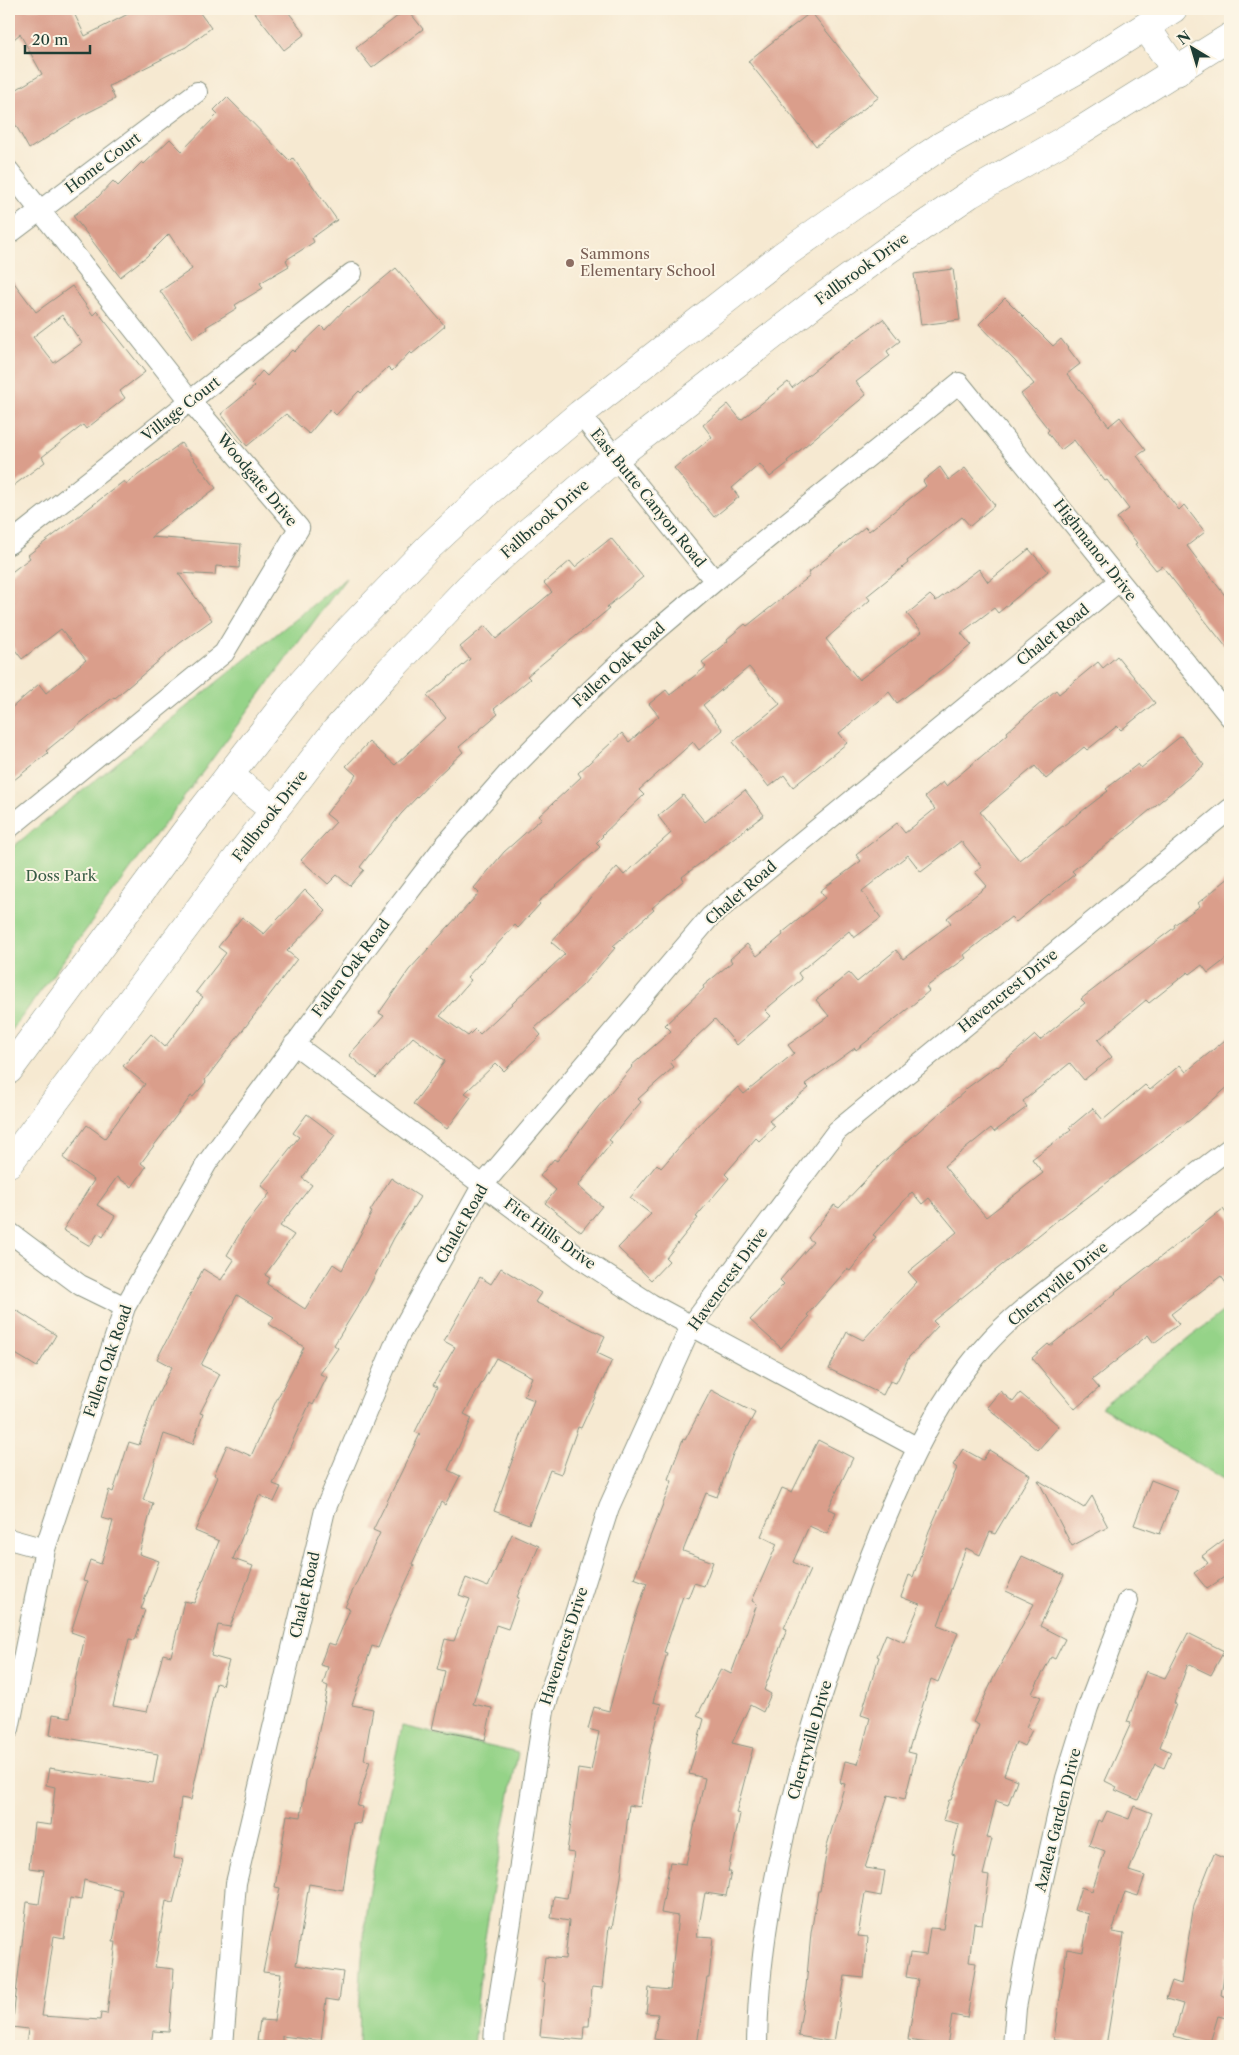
<svg xmlns="http://www.w3.org/2000/svg" width="1239" height="2055" font-family="'Libre Caslon Text',serif">
  <style>
    .green { fill: #95d388; stroke: #5a885e }
    .building { fill: #da9e8b; fill-rule: evenodd }
    .lines { fill: none; stroke-linecap: round; stroke-linejoin: round }
    .minor-casing { stroke: #8a9382; stroke-width: 22 }
    .secondary-casing { stroke: #8a9382; stroke-width: 29 }
    .minor { stroke: #fff; stroke-width: 20 }
    .secondary { stroke: #fff; stroke-width: 28 }
    .education-dot { fill: #8d6e63; stroke: #fcf5e5; stroke-width: 2 }
    .labels { text-anchor: middle; stroke-width: 4; stroke-linejoin: round; paint-order: stroke }
    .street-label { font-size: 15px; fill: #1f3d34; stroke: #fcf5e5 }
    .education-label { font-size: 15px; fill: #785e54; stroke: #fcf5e5; text-anchor: start }
    .park-label { font-size: 15px; fill: #375b45; stroke: #fcf5e5 }
  </style>
  <rect width="100%" height="100%" fill="#fcf5e5"/>
  <filter id="ink" filterUnits="userSpaceOnUse"><feTurbulence type="fractalNoise" baseFrequency=".02" numOctaves="2"/><feDisplacementMap in="SourceGraphic" scale="10" xChannelSelector="R" yChannelSelector="G"/><feConvolveMatrix kernelMatrix="1 2 1 2 8 2 1 2 1" color-interpolation-filters="sRGB"/></filter>
  <filter id="wash" filterUnits="userSpaceOnUse"><feTurbulence type="fractalNoise" baseFrequency=".0096" numOctaves="4" result="noise"/><feDisplacementMap in="SourceGraphic" scale="20" xChannelSelector="R" yChannelSelector="G"/><feGaussianBlur stdDeviation="1.12" result="paint"/><feColorMatrix in="noise" values="0 0 0 0 0 0 0 0 0 0 0 0 0 0 0 0 0 1.4 0 .05"/><feComposite in="paint" operator="in"/></filter>
  <g filter="url(#wash)">
    <rect width="100%" height="100%" fill="#f6e9d1"/>
    <!-- green -->
    <path class="green" d="M346,578L9,1034V850Z
      M1230,1306V1483L1101,1407Z
      M402,1726L518,1753L500,1845L482,1956L473,2046H359C360,2017 359,1988 362,1959C368,1880 386,1803 402,1726Z"/>
    <g id="blocks">
      <!-- building -->
      <path class="building" d="M9,9H72L85,36L128,14L125,9H197L211,28L186,47L109,86L115,99L83,115L29,149L9,113V94L42,74L20,34L9,43Z
        M252,9H286L305,34L284,50Z
        M407,9L423,29L372,68L356,48Z
        M811,12L879,97L816,146L748,61Z
        M227,97L290,161L293,158L337,220L312,238L314,242L286,260L289,266L260,283L263,288L235,305L237,308L206,327L207,329L193,338L160,291L192,269L169,234L147,256L120,277L73,216L98,197L113,181L118,186L142,162L144,164L170,139L182,151L218,114L214,110Z
        M396,268L445,326L412,354L410,352L392,371L388,367L361,393L359,391L336,415L330,409L309,434L286,414L247,446L221,414L254,387L251,384L262,371L267,376L292,350L294,352L321,326L325,330L348,306L349,307Z
        M953,269L960,320L921,325L914,274Z
        M9,276L36,312L72,286L93,315L97,311L145,372L120,391L125,398L86,429L83,425L42,457L45,462L9,489ZM62,315L82,343L54,363L33,337Z
        M1005,298L1053,346L1061,339L1080,364L1067,374L1109,426L1120,417L1146,450L1137,456L1179,510L1184,505L1205,532L1187,546L1230,602V652L1162,566L1156,570L1135,544L1137,543L1117,518L1129,509L1107,480L1105,481L1074,440L1061,450L1047,432L1049,430L1021,394L1034,384L1015,361L979,324Z
        M883,319L900,341L887,351L890,356L856,382L866,395L787,461L788,463L770,477L760,464L732,488L739,497L714,517L674,468L712,437L703,425L728,404L741,420L788,382L792,388L833,355Z
        M181,443L216,488L151,537L241,544L239,568L216,566L215,575L178,573L212,620L180,643L115,698L114,697L89,716L46,751L48,753L9,784V710L39,684L46,693L86,660L61,629L22,659L9,642V574L30,558L28,555L124,481L126,484Z
        M940,467L949,480L965,468L995,505L970,526L962,517L907,561L908,563L867,596L870,600L826,639L859,680L922,632L907,614L930,595L936,601L979,569L988,582L1029,549L1048,571L998,613L994,608L961,633L971,645L942,669L897,703L889,692L839,733L847,743L793,787L784,775L769,787L733,742L780,704L749,667L703,705L723,730L699,750L693,742L639,790L644,795L602,835L603,836L596,843L600,847L538,902L540,904L518,928L515,925L467,977L471,980L440,1016L468,1036L475,1029L480,1034L565,954L551,942L617,867L624,875L671,833L658,816L683,795L705,822L745,790L764,815L682,877L684,880L652,908L654,910L613,946L615,948L583,985L535,1028L541,1035L504,1071L496,1063L465,1093L471,1097L447,1129L413,1104L445,1061L413,1037L376,1078L349,1055L384,1016L379,1013L409,970L479,893L474,888L504,852L542,818L539,816L581,777L578,773L622,733L629,742L659,716L649,704L666,690L670,695L706,667L702,662L728,641L727,639L745,624L747,626L810,576L808,573L865,527L869,531L926,486L923,481Z
        M611,538L643,577L607,607L609,609L527,676L530,679L494,709L498,714L459,747L463,752L433,780L401,814L360,867L364,870L350,886L337,875L328,884L301,860L336,822L326,814L356,775L346,766L369,742L395,765L446,718L427,696L470,659L460,647L485,626L496,639L552,592L544,583L570,561L575,567Z
        M1117,656L1155,703L1121,730L1117,726L1087,750L1084,747L1046,779L1035,766L980,812L1019,860L1108,791L1106,789L1138,764L1141,768L1181,736L1204,765L1126,830L1072,871L1075,874L1016,922L1011,917L964,955L966,958L926,987L929,991L910,1007L856,1050L855,1048L805,1084L809,1088L769,1121L775,1126L759,1141L756,1138L725,1174L729,1178L696,1217L698,1218L666,1258L669,1261L651,1280L618,1248L651,1214L630,1198L657,1164L661,1168L704,1119L738,1087L744,1094L794,1053L788,1045L829,1016L816,1000L849,973L857,982L896,950L903,959L951,923L947,918L987,886L975,872L982,867L961,841L921,872L908,855L862,891L881,918L854,938L849,931L798,973L802,979L765,1010L771,1016L737,1045L715,1019L670,1062L674,1067L638,1099L641,1102L609,1140L612,1142L578,1186L602,1206L581,1232L545,1203L556,1190L540,1176L554,1159L557,1161L598,1107L632,1067L631,1066L671,1031L665,1025L704,988L703,986L732,962L730,959L747,944L757,956L783,935L782,933L825,898L820,891L861,861L856,855L897,823L905,833L935,809L925,797L943,782L946,786L1008,734L1007,732L1056,690L1059,694L1098,662L1103,668Z
        M1230,877V956L1208,973L1202,965L1190,974L1188,972L1149,1003L1146,1000L1098,1040L1112,1057L1084,1080L1070,1063L1023,1101L1027,1107L994,1132L991,1128L944,1166L986,1217L1043,1173L1032,1159L1071,1130L1069,1128L1093,1108L1103,1120L1145,1085L1150,1090L1180,1065L1186,1072L1230,1036V1085L1191,1119L1055,1222L933,1321L938,1326L909,1357L896,1383L890,1381L883,1395L829,1369L847,1332L863,1340L917,1282L908,1272L957,1232L929,1198L922,1204L912,1192L873,1235L876,1237L850,1271L847,1269L807,1315L809,1317L781,1348L750,1320L784,1284L780,1280L813,1242L808,1238L834,1205L839,1208L882,1163L964,1092L963,1091L997,1066L998,1067L1035,1035L1040,1040L1085,1003L1081,999L1175,927L1174,925L1200,906L1198,903Z
        M305,890L326,911L287,951L297,959L205,1080L206,1082L193,1097L191,1096L141,1163L146,1167L132,1187L117,1177L97,1205L115,1216L103,1237L98,1233L90,1246L63,1230L94,1180L63,1158L87,1125L105,1138L145,1084L123,1066L151,1034L165,1047L203,997L196,992L226,953L218,947L242,917L264,934Z
        M307,1114L335,1135L302,1178L312,1185L280,1226L294,1235L265,1275L270,1278L267,1284L305,1309L333,1264L342,1270L372,1212L370,1211L391,1178L420,1197L394,1238L367,1291L334,1345L338,1348L320,1374L327,1377L313,1405L310,1403L273,1484L281,1487L274,1502L259,1495L233,1559L253,1566L230,1627L218,1625L211,1656L229,1661L222,1685L216,1683L191,1800L181,1798L174,1858L184,1860L173,1903L166,1901L155,1967L174,1969L169,2032L153,2031L151,2046H111L72,2043V2046H26L28,2029L12,2027L27,1902L39,1904L44,1870L29,1868L34,1823L51,1825L55,1787L46,1785L49,1768L153,1783L158,1754L50,1735L53,1714L70,1717L75,1685H74L85,1637L71,1632L87,1582L83,1581L90,1560L101,1564L113,1521L101,1518L109,1490L113,1492L129,1442L139,1445L156,1398L172,1367L157,1359L203,1269L221,1280L234,1260L227,1255L244,1226L270,1193L261,1185L299,1137L293,1133ZM237,1295L274,1317L269,1324L304,1347L276,1401L251,1456L227,1445L214,1475L218,1477L195,1531L219,1541L194,1603L184,1601L171,1656L163,1654L147,1712L113,1706L129,1639L135,1640L145,1610L141,1609L159,1561L139,1554L153,1503L143,1500L164,1434L193,1444L203,1414L200,1413L220,1374L201,1365ZM84,1880L122,1890L113,1942H116L107,2014L101,2013L100,2020L42,2016L54,1936L64,1938L70,1898L81,1900Z
        M1223,1209L1230,1219V1289L1221,1276L1171,1314L1179,1324L1154,1343L1148,1335L1092,1380L1099,1388L1075,1409L1032,1358L1048,1344L1050,1346L1116,1293L1115,1292Z
        M501,1268L541,1293L535,1302L605,1336L597,1353L612,1360L581,1428L578,1427L561,1474L550,1470L529,1524L494,1511L534,1400L524,1396L532,1377L496,1358L464,1414L472,1418L448,1470L460,1476L445,1505L441,1502L412,1564L414,1565L394,1608L378,1648L372,1646L352,1705L373,1709L364,1760L370,1761L357,1806L363,1807L360,1824L353,1823L343,1890L309,1884L296,1965L343,1972L339,2001L326,1999L321,2041L282,2036V2044L257,2041L260,2020L274,2021L281,1974L263,1972L280,1888L275,1887L287,1815L301,1817L306,1781L316,1745L328,1686L323,1684L328,1667L320,1665L328,1643L335,1645L350,1609L345,1607L380,1533L373,1530L420,1434L415,1432L437,1387L433,1385L455,1347L444,1341L480,1277L491,1284Z
        M9,1306L56,1335L37,1367L9,1350Z
        M711,1390L755,1413L733,1454L717,1497L706,1493L683,1551L713,1562L704,1586L694,1583L688,1598L683,1596L664,1652L667,1653L653,1702L661,1704L650,1748L640,1807L629,1805L621,1877L612,1928L609,1927L602,1988L592,1987L589,2026H584L583,2040L540,2036L545,1983L542,1982L545,1957L565,1959L569,1921L551,1918L554,1896L567,1898L574,1853L567,1852L578,1769L591,1771L599,1732L588,1729L594,1707L609,1711L632,1627L647,1583L634,1578L672,1481L668,1479L683,1439L685,1440Z
        M1000,1391L1013,1402L1020,1393L1059,1426L1038,1450L987,1407Z
        M818,1440L853,1458L828,1509L836,1512L827,1534L809,1526L793,1562L810,1570L784,1628L787,1629L764,1690L771,1694L763,1712L750,1705L732,1743L753,1748L736,1813L740,1814L728,1872H731L726,1896L705,1893L697,1936L713,1937L709,1978H707L697,2045L654,2039L658,2014L646,2013L649,1988L670,1990L678,1916L661,1913L670,1862L686,1864L705,1778L689,1774L704,1719L697,1716L721,1669L731,1674L757,1604L752,1601L777,1544L761,1536L782,1488L792,1492Z
        M963,1449L983,1460L989,1450L1030,1475L995,1534L990,1532L980,1555L966,1548L938,1625L958,1633L938,1682L931,1679L908,1752L916,1754L905,1799L888,1795L865,1868L885,1871L881,1896L865,1893L858,1936L868,1937L864,1978L845,1976L834,2042L798,2036L806,1987L811,1933L818,1891H820L827,1849H826L845,1784L840,1783L845,1761L858,1764L870,1718L861,1715L879,1657L877,1656L886,1634L904,1642L920,1604L901,1597L909,1575L913,1577L929,1531L957,1468L953,1465Z
        M1038,1480L1084,1508L1092,1496L1108,1527L1072,1546Z
        M1151,1480L1177,1490L1160,1534L1134,1525Z
        M512,1534L539,1546L517,1597L519,1598L508,1629L496,1625L473,1704L492,1708L485,1740L432,1729L445,1671L437,1669L445,1639L454,1641L470,1599L459,1595L466,1578L488,1587Z
        M1230,1535V1573L1207,1589L1194,1573L1208,1563L1202,1556Z
        M1022,1556L1064,1575L1040,1626L1065,1639L1055,1659L1051,1657L1032,1693L1041,1697L1026,1727L1032,1730L1024,1746L1016,1742L1004,1775L1017,1780L1008,1805L996,1801L987,1838L992,1839L983,1875L989,1876L982,1924L974,1923L969,1962L976,1963L967,2018L952,2015L947,2046L908,2040L918,1979L906,1977L910,1953L926,1955L930,1928L943,1929L955,1855L952,1854L959,1824L943,1820L949,1800H951L979,1725L973,1722L995,1675L1034,1604L1006,1591Z
        M1188,1633L1224,1651L1211,1675L1188,1664L1174,1703L1176,1704L1160,1747L1171,1752L1164,1768L1155,1764L1138,1800L1115,1790L1117,1787L1105,1781L1131,1723L1127,1722L1146,1671L1165,1678Z
        M1134,1806L1152,1813L1129,1871L1145,1876L1138,1896L1125,1892L1112,1932L1124,1934L1106,2046L1054,2039L1067,1949L1083,1952L1089,1914L1074,1910L1081,1887L1092,1891L1105,1851L1089,1845L1098,1820L1102,1822L1107,1811L1129,1819Z
        M1214,1854L1230,1861V1957L1227,1956L1221,1995L1230,1998V2004L1226,2018L1218,2016L1209,2046L1174,2036L1183,2004L1166,1999L1172,1981L1181,1984L1194,1905Z"/>
    </g>
  </g>
  <g filter="url(#ink)">
    <use href="#blocks" fill-opacity="0" stroke="#8a9382" stroke-width="1"/>
    <g class="lines">
      <defs>
        <path id="minor" d="M9,171L191,402L299,528L224,653L9,828
          M9,234L197,92
          M580,414L715,581
          M9,544L352,273
          M294,1044L580,1258L651,1304L918,1448
          M9,1232L80,1285L125,1307
          M9,1539L45,1549
          M9,1729L45,1549L125,1307L207,1163L363,952L444,846L510,771L573,707L629,654L715,581L959,383L1230,717
          M223,2046L236,1883L325,1510L397,1339L482,1186L710,917L1119,581
          M494,2046L495,2024L544,1711L609,1507L691,1326L837,1131L1230,809
          M757,2046C758,1943 780,1841 808,1742C826,1679 847,1617 871,1555C900,1482 932,1406 985,1346C1014,1313 1053,1286 1087,1259C1135,1222 1182,1184 1230,1148
          M1013,2046L1016,2008L1026,1954L1066,1778L1088,1707L1128,1601"/>
        <path id="secondary" d="M1146,27L1177,72
          M229,775L274,810
          M9,1070L186,831L293,693L345,634L429,547L489,491L580,414L782,256L857,203L941,146L1075,71L1173,9
          M9,1163L232,865L336,730L387,673L469,587L527,533L616,457L816,302L889,249L970,194L1080,131L1230,37"/>
      </defs>
      <!-- minor casing -->
      <use href="#minor" class="minor-casing"/>
      <!-- secondary casing -->
      <use href="#secondary" class="secondary-casing"/>
      <!-- minor -->
      <use href="#minor" class="minor"/>
      <!-- secondary -->
      <use href="#secondary" class="secondary"/>
    </g>
  </g>
  <!-- markers -->
  <circle class="education-dot" cx="570" cy="263" r="5"/>
  <g class="labels">
    <!-- street labels -->
    <g class="street-label">
      <text transform="translate(103 163) rotate(-37)" y="5">Home Court</text>
      <text transform="translate(862 269) rotate(-36)" y="5">Fallbrook Drive</text>
      <text transform="translate(181 409) rotate(-38)" y="5">Village Court</text>
      <text transform="translate(257 480) rotate(50)" y="5">Woodgate Drive</text>
      <text transform="translate(648 498) rotate(51)" y="5">East Butte Canyon Road</text>
      <text transform="translate(545 519) rotate(-41)" y="5">Fallbrook Drive</text>
      <text transform="translate(1095 550) rotate(52)" y="5">Highmanor Drive</text>
      <text transform="translate(1053 635) rotate(-39)" y="5">Chalet Road</text>
      <text transform="translate(619 665) rotate(-42)" y="5">Fallen Oak Road</text>
      <text transform="translate(270 816) rotate(-52)" y="5">Fallbrook Drive</text>
      <text transform="translate(741 893) rotate(-41)" y="5">Chalet Road</text>
      <text transform="translate(351 968) rotate(-53)" y="5">Fallen Oak Road</text>
      <text transform="translate(1008 991) rotate(-39)" y="5">Havencrest Drive</text>
      <text transform="translate(462 1224) rotate(-60)" y="5">Chalet Road</text>
      <text transform="translate(550 1234) rotate(36)" y="5">Fire Hills Drive</text>
      <text transform="translate(728 1279) rotate(-54)" y="5">Havencrest Drive</text>
      <text transform="translate(1058 1284) rotate(-39)" y="5">Cherryville Drive</text>
      <text transform="translate(108 1361) rotate(-71)" y="5">Fallen Oak Road</text>
      <text transform="translate(305 1595) rotate(-77)" y="5">Chalet Road</text>
      <text transform="translate(564 1646) rotate(-72)" y="5">Havencrest Drive</text>
      <text transform="translate(810 1740) rotate(-74)" y="5">Cherryville Drive</text>
      <text transform="translate(1058 1820) rotate(-76)" y="5">Azalea Garden Drive</text>
    </g>
    <!-- education labels -->
    <g class="education-label">
      <text x="580" y="259">Sammons<tspan x="580" dy="17">Elementary School</tspan></text>
    </g>
    <!-- park labels -->
    <g class="park-label">
      <text x="61" y="881">Doss Park</text>
    </g>
  </g>
  <!-- margin -->
  <rect width="1239" height="2055" fill="none" stroke="#fcf5e5" stroke-width="30"/>
  <!-- north arrow -->
  <g transform="translate(1192 48) rotate(322)" stroke="#fcf5e5" stroke-width="4" paint-order="stroke">
  <path d="M0-4L9 19L0 12L-9 19Z" fill="#1f3d34"/>
  <text y="-8" font-size="14" font-weight="bold" text-anchor="middle" fill="#1f3d34">N</text>
  </g>
  <!-- scale -->
  <path d="M25 45v8h65v-8" fill="none" stroke="#1f3d34" stroke-width="2.5"/>
  <text x="32" y="45" font-size="15" fill="#1f3d34" stroke="#fcf5e5" stroke-width="4" paint-order="stroke">20 m</text>
</svg>
